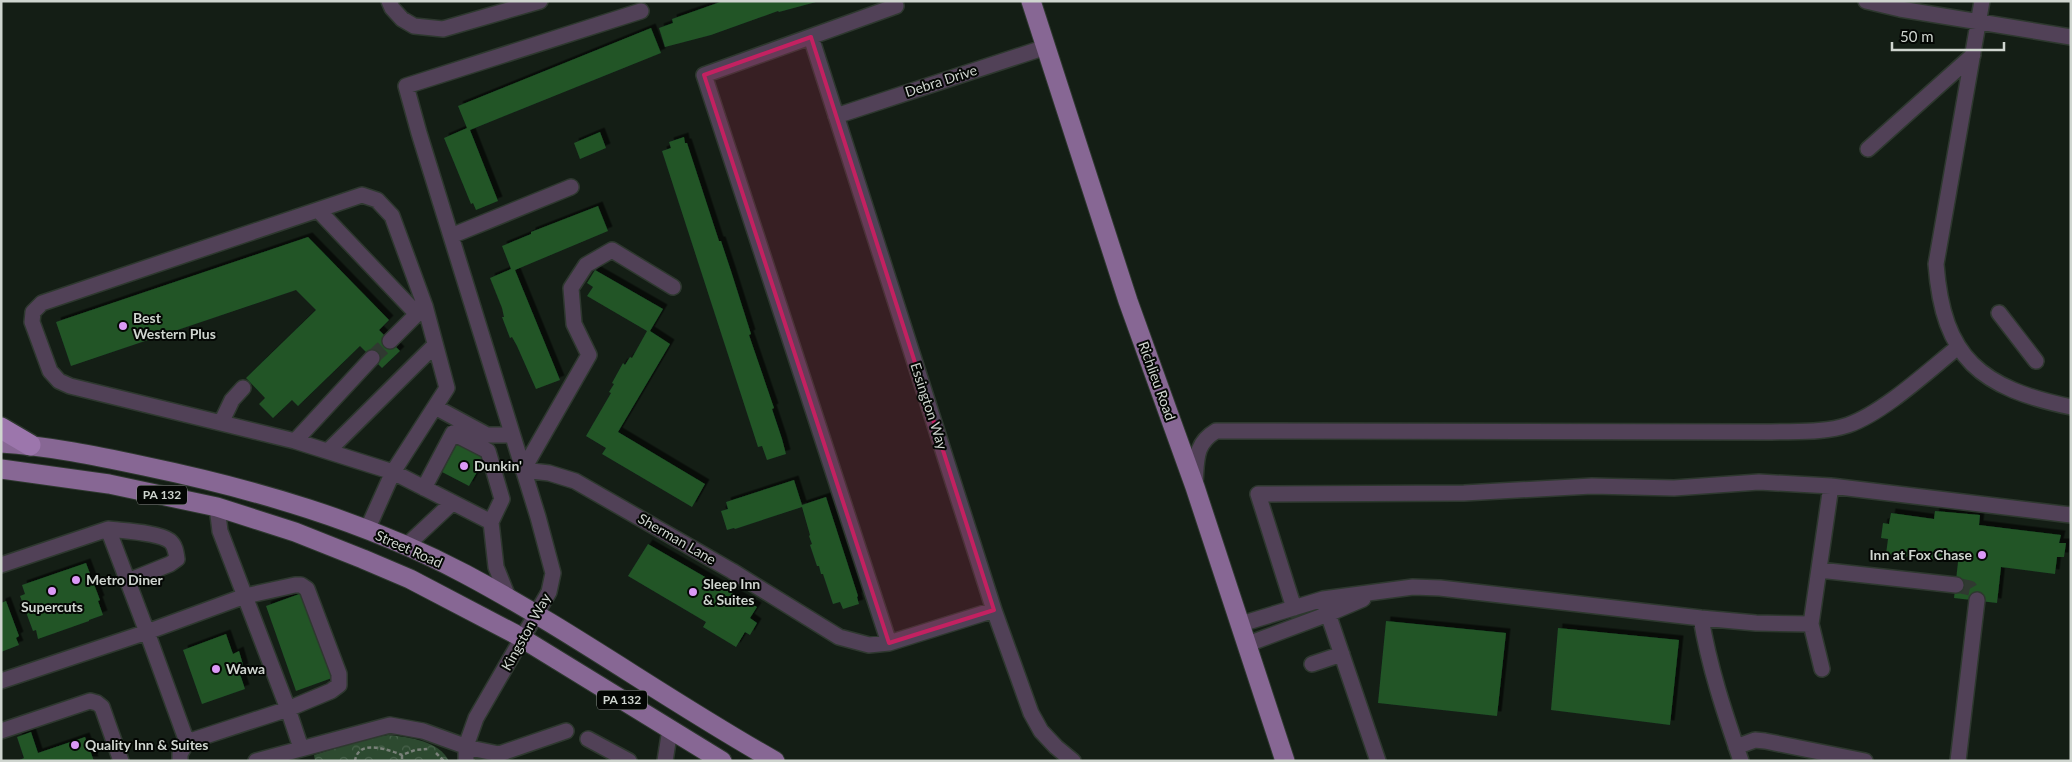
<svg xmlns="http://www.w3.org/2000/svg" width="2072" height="762" font-family="Lato,sans-serif">
  <style>
    .park { fill: url(#park-crowns) }
    .building { fill: #205428; filter: url(#shadow) }
    .lines { fill: none; stroke-linecap: round; stroke-linejoin: round }
    .minor-tunnel { stroke: #303931; stroke-width: 15; stroke-dasharray: 15 8; stroke-linecap: butt }
    .minor-casing { stroke: #2e382f; stroke-width: 18 }
    .major-casing { stroke: #2e382f; stroke-width: 21 }
    .highway-casing { stroke: #2e382f; stroke-width: 24 }
    .path { stroke: #798179; stroke-width: 2.5; stroke-dasharray: 4 2.5; stroke-linecap: butt }
    .minor { stroke: #514157; stroke-width: 15 }
    .major { stroke: #876794; stroke-width: 19 }
    .highway { stroke: #9c76ac; stroke-width: 21 }
    .marked { fill: #c32161; fill-opacity: 0.2; stroke: #c32161; stroke-width: 4; stroke-linejoin: round }
    .poi-dot { fill: #db99f6; stroke: #040704; stroke-width: 2 }
    .labels { text-anchor: middle; stroke-width: 4; stroke-linejoin: round; paint-order: stroke }
    .shield { fill: #040704; stroke: #929792; stroke-width: 1 }
    .shield-label { font-size: 12px; font-weight: bold; fill: #cfd5cf }
    .street-label { font-size: 14px; fill: #cfd5cf; stroke: #040704 }
    .poi-label { font-size: 14px; font-weight: bold; fill: #cfd5cf; stroke: #040704; text-anchor: start }
  </style>
  <defs>
    <pattern id="park-crowns" width="20" height="18" patternUnits="userSpaceOnUse" patternTransform="scale(1.25)"><rect width="20" height="18" fill="#2d4a30"/><path d="M2 6a3 3 0 1 1 6 0M12 15a3 3 0 1 1 6 0" fill="none" stroke="#4a634d"/></pattern>
    <filter id="shadow"><feDropShadow dx="4.5" dy="-4.5" stdDeviation="0" flood-color="#0009"/></filter>
  </defs>
  <rect width="100%" height="100%" fill="#141e15"/>
  <!-- park -->
  <path class="park" d="M388,735C409,737 439,741 449,761H315L314,755L365,739Z"/>
  <!-- building -->
  <path class="building" d="M723,1H816V2L779,12L778,11L711,35L665,47L659,28L673,23L672,19Z
    M651,28L661,53L470,130L498,201L476,210L473,203L471,204L444,138L467,128L458,106Z
    M600,132L606,148L580,159L574,143Z
    M684,137L685,143H687L719,241H721L731,271L751,334L749,335L774,408L772,409L782,439L786,454L767,460L762,446L758,447L662,151L671,148L669,142Z
    M598,206L608,231L515,270L560,380L536,389L517,346L512,337L510,338L502,317H504L502,308L490,278L511,269L502,246L531,234V232Z
    M308,237L389,320L379,330L400,351L382,368L360,346L298,406L292,400L273,418L259,404L265,398L246,378L316,310L296,290L71,366L56,322Z
    M595,270L663,309L650,331L670,344L618,432L705,484L692,507L602,454L606,448L586,436L611,393L609,392L614,384L612,383L623,363L625,365L630,357L632,358L647,331L587,296L593,287L587,283Z
    M459,440L486,453L485,460L479,473L477,472L469,486L442,472Z
    M794,480L802,505L826,497L858,596L857,597L859,604L843,609L840,602L833,604L823,574H821L819,566H817L810,545L812,544L809,536L810,535L802,507L735,529L734,528L727,530L721,511L728,509L726,502Z
    M1935,511L1980,515L1979,525L2061,535L2059,543H2066L2064,557H2057L2055,574L2001,567L1997,603L1954,598L1958,562L1886,554L1888,539L1881,538L1883,523L1889,524L1891,513L1934,519Z
    M648,544L757,607L750,618L757,623L750,635L745,632L736,647L703,627L706,622L628,576Z
    M86,563L100,600L98,601L103,615L89,620V621L38,639L36,630L33,631L20,596L25,594L22,585Z
    M302,593L332,678L296,691L266,606Z
    M6,601L19,636L16,638L19,645L1,652V603Z
    M1386,621L1506,633L1497,716L1378,703Z
    M1558,628L1679,640L1670,725L1551,710Z
    M226,634L233,654L239,651L244,668L239,671L245,689L202,704L183,650Z
    M31,732L38,753L85,737L94,761H17L24,758L17,737Z"/>
  <g class="lines">
    <!-- minor-tunnel -->
    <path class="minor-tunnel" d="M372,358L390,341
      M1956,585L1970,588L1977,600"/>
    <defs>
      <path id="minor" d="M389,1L392,8L402,19L414,26L443,29L540,1
        M1866,1L1900,9L2071,37
        M1982,1L1936,264C1943,359 1981,388 2071,407
        M811,37L994,610L1031,713L1041,731L1056,747L1073,761
        M836,116L1046,47
        M1868,149L1973,55
        M362,195L377,200L392,216L425,306L447,388L393,472L295,441L70,386L59,381L50,371L32,322L33,312L42,303Z
        M318,210L417,314
        M451,236L571,187
        M1999,313L2036,361
        M390,341L424,307
        M435,407L487,435H512
        M221,423L232,400L243,388
        M295,441L372,358
        M328,451L435,345
        M523,470L549,473L575,481L732,571L839,637L869,645L889,643L994,610
        M523,470L589,355L574,324L571,288L586,265L612,250L673,287
        M1195,483C1197,461 1194,444 1216,431L1771,432C1797,431 1824,433 1848,425C1883,413 1928,371 1958,347
        M424,488L453,433L488,451L502,499L491,522L496,567L508,597
        M217,507L220,531L288,709L301,748
        M108,529C123,531 158,532 170,541C175,545 176,552 177,559L170,564L128,581
        M367,530L393,472L491,522
        M406,546L452,503
        M1,565L108,529L147,632L1,681
        M1819,570L1956,585
        M1323,599L1378,761
        M1294,608L1258,494L1464,493L1592,486L1674,488L1759,482L1831,486L2071,515
        M1701,618C1709,667 1725,714 1741,761
        M1241,624L1323,599L1413,587L1440,588L1701,618L1756,623L1811,624
        M889,643L704,75L896,6
        M1248,644L1328,614L1363,599
        M1312,664L1342,654
        M1822,669L1811,624L1831,486
        M1,731L90,701L97,703L102,707L121,761
        M588,739L629,761
        M1736,747L1755,740L1765,741L1865,761
        M180,761V754L187,742L288,709L331,691L339,685V674L307,589L301,585H295L245,596L147,632L187,742
        M256,761L390,725L423,731L470,748L499,754L566,731
        M466,761V746L476,718L549,592L553,573L538,517L419,133L406,86L641,11
        M665,761L670,729
        M1958,761L1977,600"/>
      <path id="major" d="M1031,1L1128,301L1195,487L1285,761
        M1,443C49,446 97,456 144,466C254,489 365,521 465,574C572,631 670,702 775,761
        M1,469L109,484L217,507L295,532L363,559L410,579L515,634L722,761"/>
      <path id="highway" d="M1,428L30,445"/>
    </defs>
    <!-- minor casing -->
    <use href="#minor" class="minor-casing"/>
    <!-- major casing -->
    <use href="#major" class="major-casing"/>
    <!-- highway casing -->
    <use href="#highway" class="highway-casing"/>
    <!-- path -->
    <path class="path" d="M436,753L444,761
      M402,755V761
      M355,761C358,738 389,750 402,755L415,750L427,749"/>
    <!-- minor -->
    <use href="#minor" class="minor"/>
    <!-- major -->
    <use href="#major" class="major"/>
    <!-- highway -->
    <use href="#highway" class="highway"/>
  </g>
  <!-- marked area -->
  <path class="marked" d="M811,37L994,610L889,643L704,75Z"/>
  <!-- markers -->
  <g class="poi-dot">
    <circle cx="123" cy="326" r="5"/>
    <circle cx="464" cy="466" r="5"/>
    <circle cx="1982" cy="555" r="5"/>
    <circle cx="76" cy="580" r="5"/>
    <circle cx="52" cy="591" r="5"/>
    <circle cx="693" cy="592" r="5"/>
    <circle cx="216" cy="669" r="5"/>
    <circle cx="75" cy="745" r="5"/>
  </g>
  <g class="labels">
    <!-- shield labels -->
    <g class="shield">
      <rect x="137" y="485.5" width="50" height="19" rx="4"/>
      <rect x="597" y="690.5" width="50" height="19" rx="4"/>
    </g>
    <g class="shield-label">
      <text x="162" y="499">PA 132</text>
      <text x="622" y="704">PA 132</text>
    </g>
    <!-- street labels -->
    <g class="street-label">
      <text transform="translate(941 81) rotate(-18)" y="5">Debra Drive</text>
      <text transform="translate(1157 381) rotate(70)" y="5">Richlieu Road</text>
      <text transform="translate(929 406) rotate(72)" y="5">Essington Way</text>
      <text transform="translate(677 539) rotate(30)" y="5">Sherman Lane</text>
      <text transform="translate(409 549) rotate(24)" y="5">Street Road</text>
      <text transform="translate(526 632) rotate(-61)" y="5">Kingston Way</text>
    </g>
    <!-- poi labels -->
    <g class="poi-label">
      <text x="133" y="323">Best<tspan x="133" dy="16">Western Plus</tspan></text>
      <text x="474" y="471">Dunkin'</text>
      <text x="1972" y="560" text-anchor="end">Inn at Fox Chase</text>
      <text x="86" y="585">Metro Diner</text>
      <text x="703" y="589">Sleep Inn<tspan x="703" dy="16">&amp; Suites</tspan></text>
      <text x="52" y="612" text-anchor="middle">Supercuts</text>
      <text x="226" y="674">Wawa</text>
      <text x="85" y="750">Quality Inn &amp; Suites</text>
    </g>
  </g>
  <!-- border -->
  <rect width="2072" height="762" fill="none" stroke="#cfd5cf" stroke-width="5"/>
  <!-- scale -->
  <path d="M1892 42v8h112v-8" fill="none" stroke="#cfd5cf" stroke-width="2.5"/>
  <text x="1900" y="42" font-size="15" fill="#cfd5cf" stroke="#040704" stroke-width="4" paint-order="stroke">50 m</text>
</svg>
